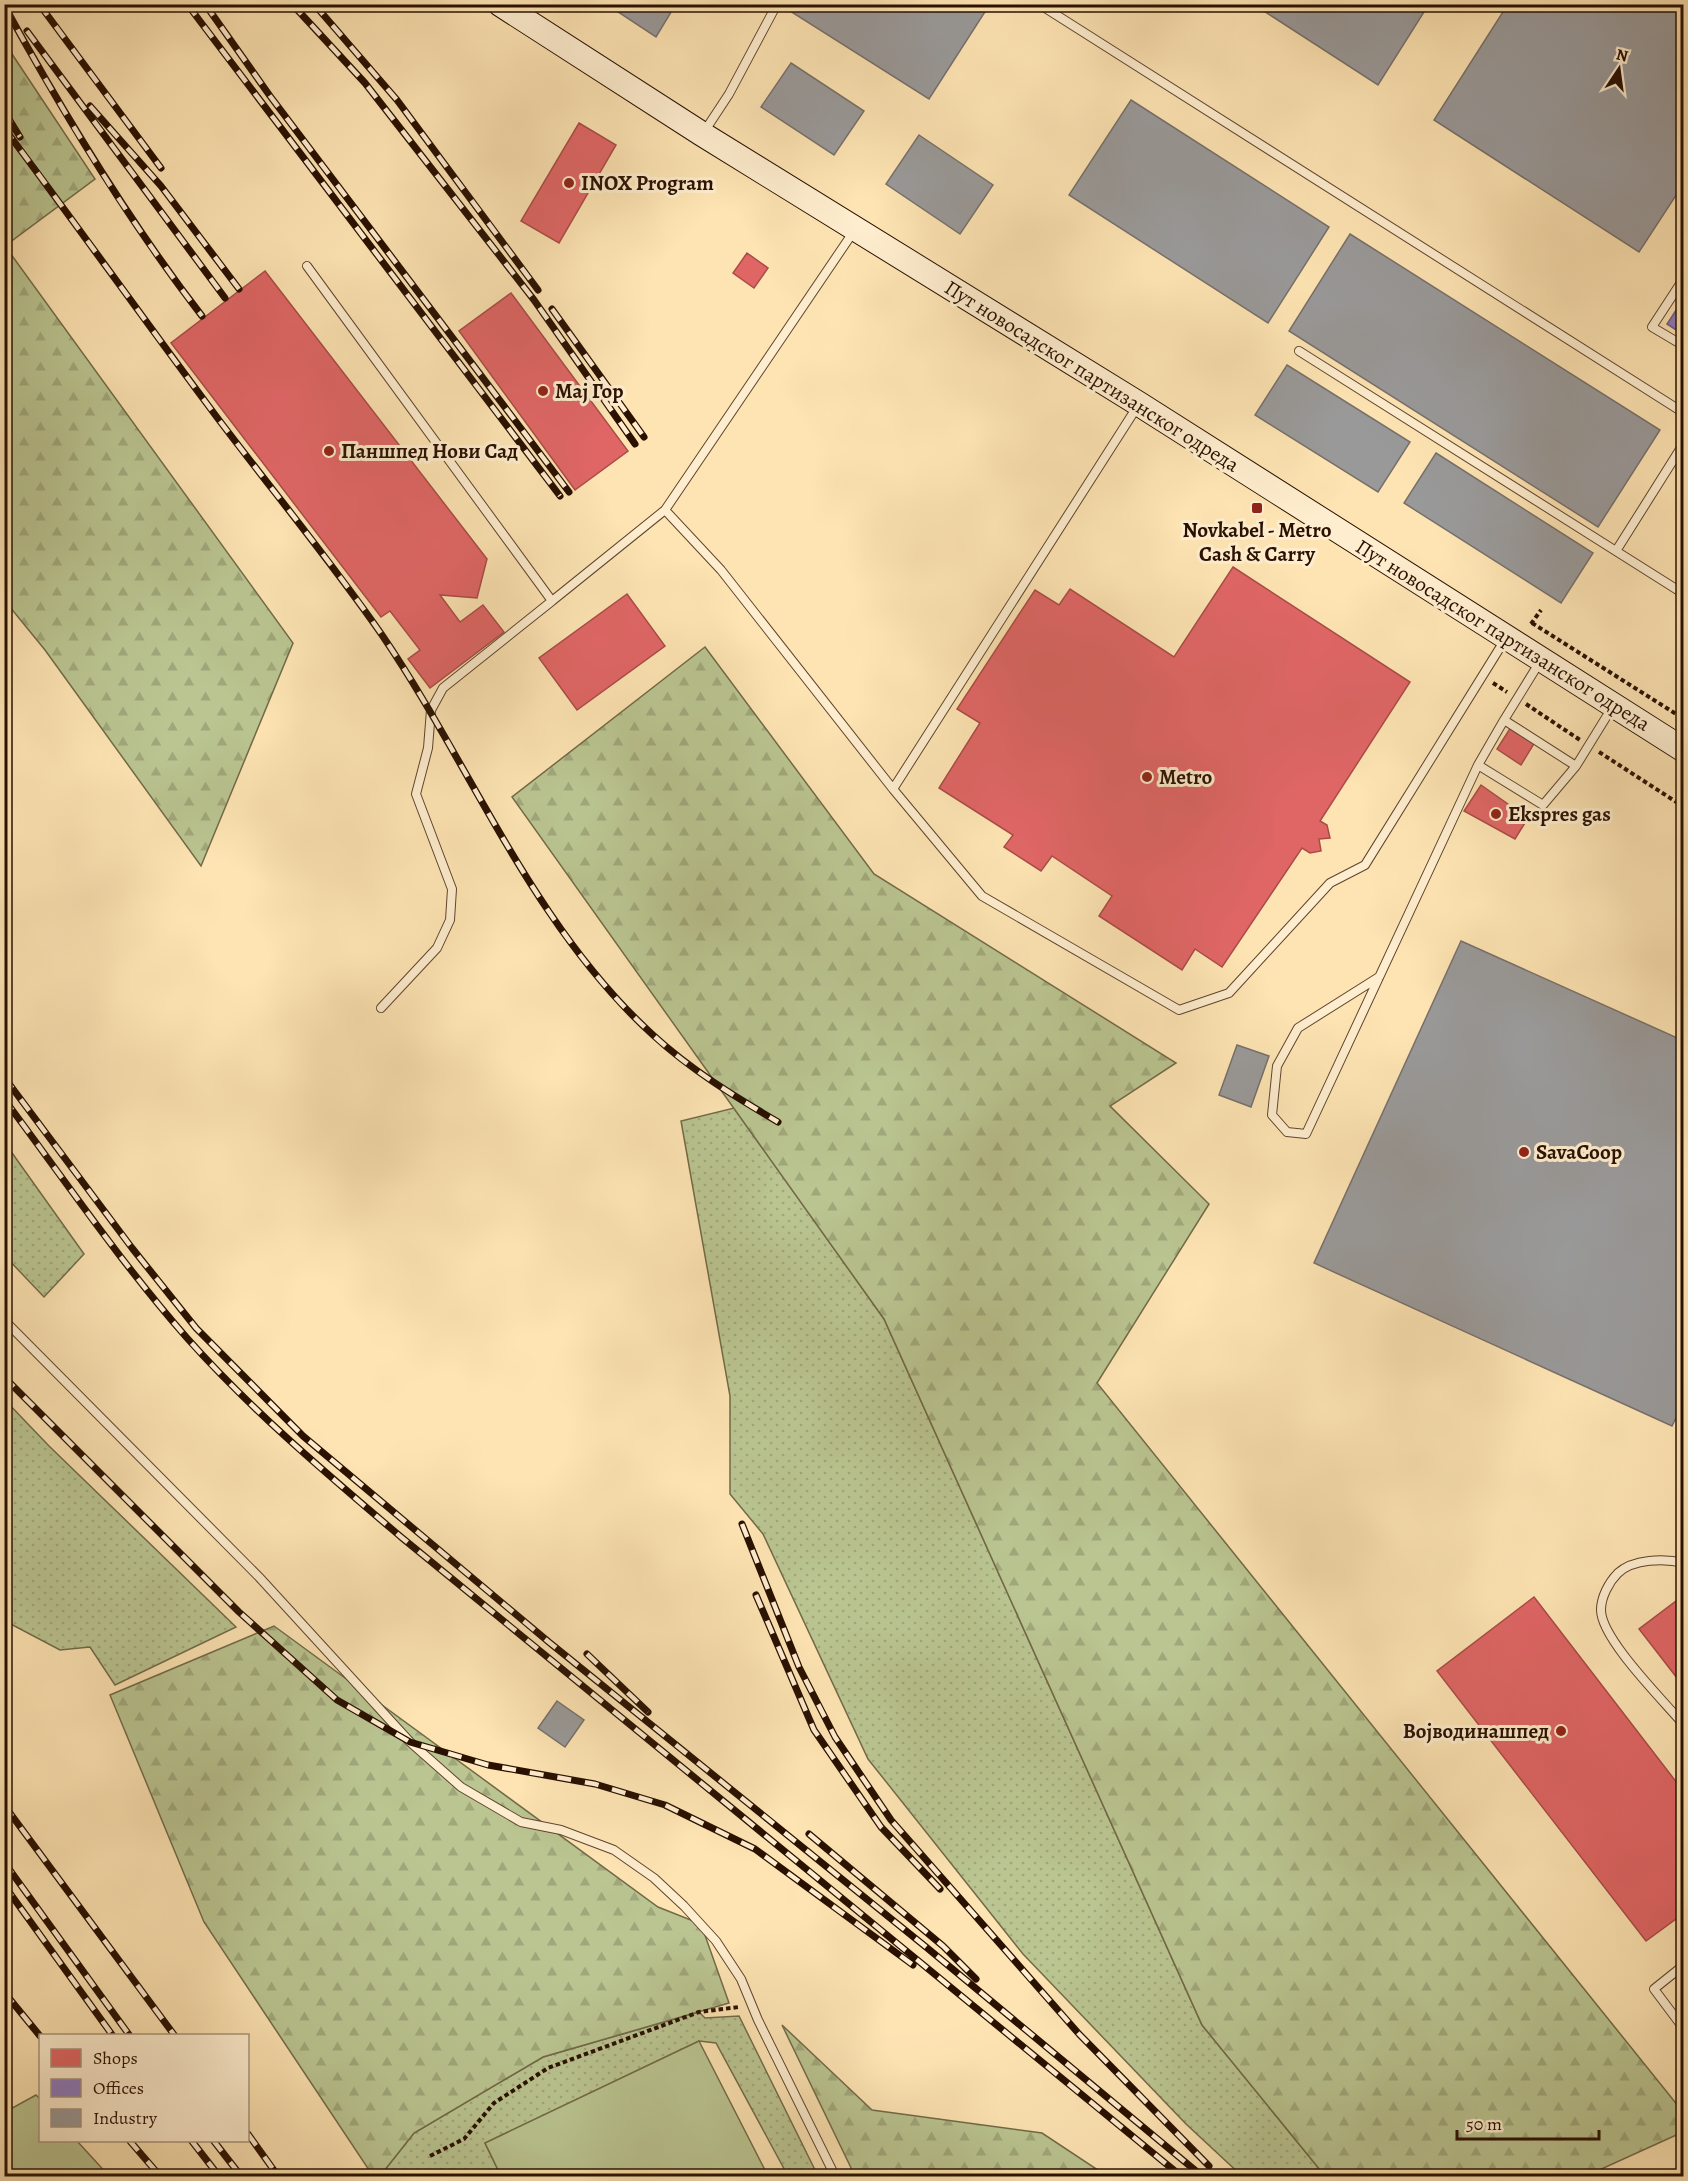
<svg xmlns="http://www.w3.org/2000/svg" width="1688" height="2181" font-family="Alegreya,serif">
  <style>
    .grass { fill: url(#grass-dots); stroke: #726a48; stroke-width: 1.5 }
    .forest { fill: url(#forest-firs); stroke: #726a48; stroke-width: 1.5 }
    .pitch { fill: #bac591; stroke: #726a48; stroke-width: 1.5 }
    .shops { fill: #e06666; stroke: #a94c47; stroke-width: 1.5 }
    .offices { fill: #8e7cc3; stroke: #705c88; stroke-width: 1.5 }
    .industry { fill: #999; stroke: #77706b; stroke-width: 1.5 }
    .lines { fill: none; stroke-linecap: round; stroke-linejoin: round }
    .lane-casing { stroke: #5e452d; stroke-width: 10 }
    .secondary-casing { stroke: #291000; stroke-width: 26 }
    .path { stroke: #291000; stroke-width: 4; stroke-dasharray: 4.5 3; stroke-linecap: butt }
    .lane { stroke: #feedce; stroke-width: 8 }
    .secondary { stroke: #feedce; stroke-width: 24 }
    .rail-casing { stroke: #291000; stroke-width: 7 }
    .rail { stroke: #feedce; stroke-width: 4.5; stroke-dasharray: 14; stroke-linecap: butt }
    .poi-dot { fill: #8f2418; stroke: #feedce; stroke-width: 2 }
    .labels { text-anchor: middle; stroke-width: 6; stroke-linejoin: round; paint-order: stroke }
    .poi-label { font-size: 21px; font-weight: bold; fill: #291000; stroke: #feedce; text-anchor: start }
    .street-label { font-size: 21px; fill: #291000; stroke: #feedce }
  </style>
  <defs>
    <pattern id="grass-dots" width="8" height="8" patternUnits="userSpaceOnUse" patternTransform="scale(1.5)"><rect width="8" height="8" fill="#bac591"/><path d="M2 2h.1M6 6h.1" fill="none" stroke="#a0a87b" stroke-width="1.8" stroke-linecap="round"/></pattern>
    <pattern id="forest-firs" width="22" height="20" patternUnits="userSpaceOnUse" patternTransform="scale(1.5)"><rect width="22" height="20" fill="#bac591"/><path d="M5 1l3.5 6h-7zM16 11l3.5 6h-7z" fill="#a0a87b"/></pattern>
  </defs>
  <rect width="100%" height="100%" fill="#fee4b3"/>
  <filter id="stains"><feTurbulence type="fractalNoise" baseFrequency=".00333" numOctaves="4"/><feColorMatrix values="0 0 0 0 .2 0 0 0 0 .09 0 0 0 0 .02 0 0 0 .5 -.17"/></filter>
  <radialGradient id="worn" r=".72"><stop offset=".6" stop-color="#630" stop-opacity="0"/><stop offset="1" stop-color="#630" stop-opacity=".3"/></radialGradient>
  <!-- grass -->
  <path class="grass" d="M734,1108L884,1319L1202,2025L1325,2176H1242L1186,2124L1023,1954L868,1759L763,1534L730,1494V1396L681,1121Z
    M5,1143L84,1254L44,1297L5,1256Z
    M4,1399L49,1446L236,1627L115,1685L90,1647L60,1650L5,1621Z
    M699,2012L705,2018L739,2016L818,2176H788L716,2043L699,2041L485,2143L501,2176H380L414,2133L543,2057Z"/>
  <!-- forest -->
  <path class="forest" d="M4,42L95,179L5,246L293,643L201,866L45,650L5,601Z
    M705,647L874,874L1176,1063L1110,1106L1209,1204L1097,1383L1683,2112V2132L1586,2176H1325L1202,2025L884,1319L512,797Z
    M274,1626L658,1907L701,1924L729,2003L543,2057L414,2133L380,2176H373L204,1922L110,1695Z
    M782,2025L872,2110L1042,2133L1107,2176H855Z"/>
  <!-- pitch -->
  <path class="pitch" d="M699,2041L768,2176H501L485,2143Z
    M36,2095L40,2099V2140L77,2141L109,2176H5V2107L7,2111Z"/>
  <!-- shops -->
  <path class="shops" d="M579,123L616,145L559,243L521,221Z
    M747,253L768,268L754,288L733,273Z
    M265,271L487,559L477,598L440,595L460,622L483,605L504,632L430,688L408,659L420,650L390,611L381,617L171,343Z
    M511,293L628,451L575,490L459,331Z
    M1233,567L1410,682L1320,821L1327,825L1330,838L1319,839L1321,851L1310,853L1302,848L1222,967L1195,949L1182,970L1099,916L1112,896L1052,856L1041,871L1004,847L1013,835L939,788L980,723L957,709L1035,590L1059,605L1070,589L1174,657Z
    M627,594L665,646L577,710L539,658Z
    M1511,727L1535,742L1521,765L1497,749Z
    M1481,785L1528,818L1515,839L1464,811Z
    M1684,1595V1687L1639,1629Z
    M1534,1597L1684,1792V1913L1646,1941L1437,1671Z"/>
  <!-- offices -->
  <path class="offices" d="M1684,298V335L1667,324Z"/>
  <!-- industry -->
  <path class="industry" d="M606,4H676L656,37Z
    M794,4H990L929,99L790,11Z
    M1253,4H1429L1378,85Z
    M1508,4H1684V183L1639,252L1434,120Z
    M791,63L864,111L834,155L761,107Z
    M1131,100L1329,227L1268,323L1069,195Z
    M919,135L993,185L960,234L886,184Z
    M1350,234L1660,430L1598,527L1289,331Z
    M1287,365L1410,442L1378,492L1255,415Z
    M1436,453L1593,553L1561,603L1404,503Z
    M1461,941L1684,1041V1401L1672,1426L1314,1263Z
    M1237,1045L1269,1056L1251,1107L1219,1095Z
    M557,1701L584,1720L565,1747L538,1728Z"/>
  <g class="lines">
    <defs>
      <path id="lane" d="M1039,4L1684,413
        M704,132L729,94L777,4
        M854,231L665,510L721,570L893,789L1137,407
        M307,266L552,601L665,510
        M1684,278L1652,327L1684,346
        M1299,351L1684,594
        M1616,551L1684,443
        M1541,660L1504,720L1576,766L1613,706
        M1478,765L1543,805L1576,766
        M893,789L982,896L1179,1010L1229,993L1330,883L1365,865L1506,638
        M1379,977L1298,1028L1277,1066L1272,1115L1287,1132L1306,1134L1478,765L1504,720
        M381,1008L437,948L450,920L452,889L416,794L428,748L431,710L443,688L552,601
        M4,1320L259,1577L410,1742L461,1787L521,1822L561,1830L614,1850L654,1878L684,1906L716,1941L741,1979L758,2020L835,2176
        M1684,1563C1664,1558 1633,1559 1618,1573C1609,1582 1601,1597 1601,1610C1601,1639 1664,1701 1684,1725
        M1684,1965L1654,1989L1684,2029"/>
      <path id="secondary" d="M500,4L702,134L1139,404L1684,750"/>
    </defs>
    <!-- lane casing -->
    <use href="#lane" class="lane-casing"/>
    <!-- secondary casing -->
    <use href="#secondary" class="secondary-casing"/>
    <!-- path -->
    <path class="path" d="M1532,623L1684,719
      M1531,624L1541,610
      M1493,683L1507,692
      M1526,704L1580,740
      M1599,752L1684,807
      M430,2156L464,2139L494,2103L548,2068L699,2012L739,2007"/>
    <!-- lane -->
    <use href="#lane" class="lane"/>
    <!-- secondary -->
    <use href="#secondary" class="secondary"/>
    <defs>
      <path id="rail" d="M39,4L161,168
        M187,4L560,496
        M205,4L270,96L569,492
        M292,4L365,83L534,300L635,444
        M314,4L397,100L538,290
        M4,5C63,113 127,219 202,316
        M27,31L225,298
        M90,106L161,186L239,289
        M4,111L20,137
        M4,128C76,224 145,321 216,416C271,489 330,560 382,635C472,767 532,925 653,1035C691,1070 734,1096 778,1122
        M552,309L644,437
        M4,1077L132,1248L196,1328L303,1436L550,1643L926,1947L1202,2176
        M4,1099C64,1179 121,1263 187,1338C252,1411 327,1474 401,1537L1181,2176
        M4,1377L239,1612L337,1700L410,1742L488,1765L595,1784L665,1805L755,1849L913,1965
        M742,1524L799,1667L835,1737L891,1820L1079,2034L1209,2166
        M756,1595L814,1730L881,1827L940,1889
        M587,1654L648,1712
        M4,1805L175,2036
        M809,1834L943,1946L976,1979
        M4,1862L130,2036
        M4,1885L113,2036
        M4,1992L40,2036
        M248,2134L278,2176
        M129,2140L160,2176
        M191,2140L219,2176
        M213,2140L241,2176"/>
    </defs>
    <!-- rail casing -->
    <use href="#rail" class="rail-casing"/>
    <!-- rail -->
    <use href="#rail" class="rail"/>
  </g>
  <!-- markers -->
  <g class="poi-dot">
    <circle cx="569" cy="183" r="6"/>
    <circle cx="543" cy="391" r="6"/>
    <circle cx="329" cy="451" r="6"/>
    <rect x="1251" y="502" width="12" height="12" rx="3"/>
    <circle cx="1147" cy="777" r="6"/>
    <circle cx="1496" cy="814" r="6"/>
    <circle cx="1524" cy="1152" r="6"/>
    <circle cx="1561" cy="1731" r="6"/>
  </g>
  <g class="labels">
    <!-- poi labels -->
    <g class="poi-label">
      <text x="581" y="190">INOX Program</text>
      <text x="555" y="398">Мај Гор</text>
      <text x="341" y="458">Паншпед Нови Сад</text>
      <text x="1257" y="537" text-anchor="middle">Novkabel - Metro<tspan x="1257" dy="24">Cash &amp; Carry</tspan></text>
      <text x="1159" y="784">Metro</text>
      <text x="1508" y="821">Ekspres gas</text>
      <text x="1536" y="1159">SavaCoop</text>
      <text x="1549" y="1738" text-anchor="end">Војводинашпед</text>
    </g>
    <!-- street labels -->
    <g class="street-label">
      <text transform="translate(1092 376) rotate(32)" y="7">Пут новосадског партизанског одреда</text>
      <text transform="translate(1503 635) rotate(32)" y="7">Пут новосадског партизанског одреда</text>
    </g>
  </g>
  <!-- margin -->
  <rect width="1688" height="2181" fill="none" stroke="#fee4b3" stroke-width="24"/>
  <rect x="6" y="6" width="1676" height="2169" fill="none" stroke="#291000" stroke-width="3"/>
  <rect x="12" y="12" width="1664" height="2157" fill="none" stroke="#291000" stroke-width="1.5"/>
  <!-- legend -->
  <rect x="39" y="2034" width="210" height="108" fill="#feedce" stroke="#a9957c" stroke-width="1.5"/>
  <rect x="51" y="2049" width="30" height="18" fill="#e06666" stroke="#a9957c" stroke-width="1.5"/>
  <text x="93" y="2064" font-size="18" fill="#291000">Shops</text>
  <rect x="51" y="2079" width="30" height="18" fill="#8e7cc3" stroke="#a9957c" stroke-width="1.5"/>
  <text x="93" y="2094" font-size="18" fill="#291000">Offices</text>
  <rect x="51" y="2109" width="30" height="18" fill="#999999" stroke="#a9957c" stroke-width="1.5"/>
  <text x="93" y="2124" font-size="18" fill="#291000">Industry</text>
  <!-- north arrow -->
  <g transform="translate(1619 69) rotate(13)" stroke="#feedce" stroke-width="4.5" paint-order="stroke">
  <path d="M0-4.5L10 22L0 15L-10 22Z" fill="#291000"/>
  <text y="-9" font-size="16" font-weight="bold" text-anchor="middle" fill="#291000">N</text>
  </g>
  <!-- scale -->
  <path d="M1457 2130v9h142v-9" fill="none" stroke="#291000" stroke-width="3"/>
  <text x="1466" y="2130" font-size="18" fill="#291000" stroke="#feedce" stroke-width="4.5" paint-order="stroke">50 m</text>
  <rect width="100%" height="100%" filter="url(#stains)"/>
  <rect width="100%" height="100%" fill="url(#worn)"/>
</svg>
